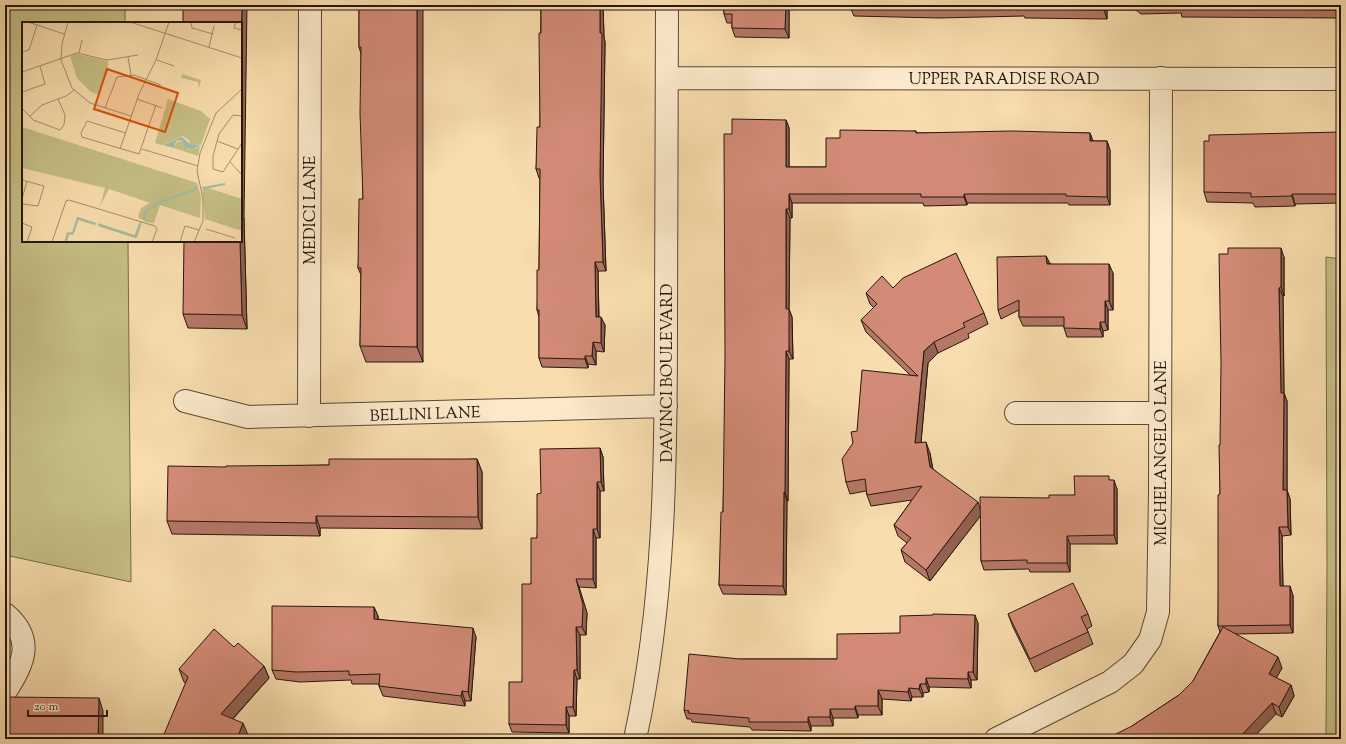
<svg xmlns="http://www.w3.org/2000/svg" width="1346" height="744" font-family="'Sorts Mill Goudy',serif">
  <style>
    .green { fill: #c5bf85; stroke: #766b4a }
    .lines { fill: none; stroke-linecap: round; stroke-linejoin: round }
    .minor-casing { stroke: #5b4837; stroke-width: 24 }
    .minor { stroke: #fbe9ca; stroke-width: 22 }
    .wall { fill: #b57866; stroke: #26170f }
    .shaded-wall { fill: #946153; stroke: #26170f }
    .building { fill: #d38b77; stroke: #26170f }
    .labels { text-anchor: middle; stroke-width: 4; stroke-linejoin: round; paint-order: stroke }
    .street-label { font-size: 16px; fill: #26170f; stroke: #fbe9ca }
    .inset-river { fill: none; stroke: #9ebca9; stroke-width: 2 }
    .inset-road { fill: none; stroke: #a58e6e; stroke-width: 1 }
    .view { fill: #d5520c; fill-opacity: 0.15; stroke: #d5520c; stroke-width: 2 }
    .inset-edge { fill: none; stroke: #26170f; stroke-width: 2 }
  </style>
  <rect width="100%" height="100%" fill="#f9ddae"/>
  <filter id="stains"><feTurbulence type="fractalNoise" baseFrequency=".005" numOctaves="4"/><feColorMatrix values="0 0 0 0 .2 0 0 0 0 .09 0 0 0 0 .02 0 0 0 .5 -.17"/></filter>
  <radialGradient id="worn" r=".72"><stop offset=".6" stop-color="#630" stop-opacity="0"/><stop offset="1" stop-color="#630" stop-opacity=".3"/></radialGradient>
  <!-- green -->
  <path class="green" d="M5,5H125V23H23V241H128L131,582L5,555Z
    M1326,257L1341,259V739H1326L1327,565Z"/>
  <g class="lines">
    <defs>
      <path id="minor" d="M667,78L1341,79
        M185,401L248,417L666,406
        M1016,413H1160
        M309,416L310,5
        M5,614C35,639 24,664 5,692
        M635,739C665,602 666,462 666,323C666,217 667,111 667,5
        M996,739L1110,682L1133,664L1150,640L1158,612L1160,491L1161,78"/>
    </defs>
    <!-- minor casing -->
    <use href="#minor" class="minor-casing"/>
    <!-- minor -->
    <use href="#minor" class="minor"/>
  </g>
  <!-- wall -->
  <path class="wall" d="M359,5L423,362H366L360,346L361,275L358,268L363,199L361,54L359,47Z
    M541,5H603L604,37L605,42L603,184L606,271H598L599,317L605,325L604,352L596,351V365L588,364V368L542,367L539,358V317L537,310L539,270L540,178H539L536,169L540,127Z
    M724,5H789V38L735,37L732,28V23H727L724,14Z
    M834,5H1341V18L1182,17L1181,13L1141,14L1136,10H1107V19L1025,18L1024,16L939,18L854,16L851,9H836Z
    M786,120L789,128V167H826L840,138L916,131L917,133H1090L1093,141H1107L1110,150V205H1069L1068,203H967V205L924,206L923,203H792V218H790L789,309L792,317L793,359H789L788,501H787L786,595L723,594L719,585L723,512L732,134Z
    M1341,132V203L1295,204V206L1255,207L1253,203L1207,202L1204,192Z
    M244,218L247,329L188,328L183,314L241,241Z
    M1046,256L1050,264L1113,273V310H1108V330L1103,331V337H1067L1064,328V326H1023L1019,317V310L1001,319L998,310Z
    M1284,257V296H1283L1284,393L1287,401V490L1290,499L1291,535L1282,536L1283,586L1293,595V633L1236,634L1282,668L1276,678L1291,685L1294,696L1282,717L1276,714L1132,726L1179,695L1193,681L1220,632L1218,626L1220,494V445Z
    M893,288L984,313L988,324L968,334L969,338L938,353L928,363L921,442L930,453L933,469L981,509L1049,498L1075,495L1111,480L1117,489V544H1070V572H1030L1029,569L984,570L981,561V515L930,581L905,562L901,550L907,543L898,536L894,525L912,500L871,506L867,495L866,491L850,494L846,482L853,443L857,431L910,375L866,332L861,320L874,308L870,304L866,293Z
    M600,448L603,457L604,491H600V538H596V588L579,587L587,613L586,635H580V679H577L576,716H569V733L512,732L509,724L522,682L531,584L537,538L541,493Z
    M477,459L482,472V529L320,528V536L172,534L167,521L226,467L329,465Z
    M374,607L378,616V619L476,637L471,701H465V706L383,696L379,686V684H352L351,680L300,682L276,679L272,670Z
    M1008,614H1088L1092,626L1087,629L1093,644L1035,672L1013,627Z
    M978,623L977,680H971V688L929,687V692L923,693V697H912L911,701L882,699V715H858V718H833V726H811V731L752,730L750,727L692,722L691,719H687L684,710L740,659H837L900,633Z
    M234,647L264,666L269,678L233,719L248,735L184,682L179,669Z"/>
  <!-- shaded-wall -->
  <path class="shaded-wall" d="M242,5H247L244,218L247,329L242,315L240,241H241Z
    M417,5H423V362L417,347Z
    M600,5H603L604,37L605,42L603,184L606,271L603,262L600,175Z
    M786,5H789V38L785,29Z
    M1104,5H1106L1107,10V19L1104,10Z
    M786,120L789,128V176L786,167Z
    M1090,133L1093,142L1090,141Z
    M1107,141L1110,150V205L1107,197Z
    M789,194L792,203V218L789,209Z
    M964,194L967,203V205L964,197Z
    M1292,194L1295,204V206L1292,196Z
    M786,209L790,218L789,309L792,317L793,359L789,351L786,309Z
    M1281,248L1284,257V296L1281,287Z
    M1046,256L1050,264H1047Z
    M595,262L598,271L599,325L596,317Z
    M1109,264L1113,273V310L1109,301Z
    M1279,288L1283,296L1284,401L1281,393Z
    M1105,301L1108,310V330L1105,322Z
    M601,317L605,325L604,352L601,343Z
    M1100,322L1103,331V337L1100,329Z
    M593,342L596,351V365L592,356Z
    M934,342L938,353L928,363L920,454L915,443L924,351Z
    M786,351L789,359L788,501L785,492Z
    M585,356L588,364V368L585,359Z
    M1284,393L1287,401V499L1283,490Z
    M926,442L930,453L934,479L930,467Z
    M600,448L603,457L604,491L601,482Z
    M477,459L482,472V529L478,517Z
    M1114,480L1117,489V544L1114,535Z
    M597,482L600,491V538L597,529Z
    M1287,490L1290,499L1291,535L1288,527Z
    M784,492L787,501L786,595L783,586Z
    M978,502L982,514L930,581L926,570Z
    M316,516L320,528V536L316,523Z
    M1279,527L1282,536L1283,595L1280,586Z
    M593,529L596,538V588L593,579Z
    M1067,536L1070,544V572L1067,563Z
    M576,579L579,587L587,613L586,635L582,627Z
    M1290,586L1293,595V633L1290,625Z
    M374,607L378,616V629L374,619Z
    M975,615L978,623L977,680L973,672Z
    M576,627L580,635V679L577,670Z
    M473,628L476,637L471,701L468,692Z
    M1278,657L1282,668L1273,684L1269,674Z
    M264,666L269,678L226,726L221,714Z
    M574,670L577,679L576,716L573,707Z
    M968,672L971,680V688L968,679Z
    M926,678L929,687V692L926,684Z
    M920,684L923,693V697L919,689Z
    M1291,685L1294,696L1282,717L1279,707Z
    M909,688L912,697L911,701L908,692Z
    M878,690L882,699V715L878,706Z
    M462,691L465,701V706L461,696Z
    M99,698L103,711V739H98Z
    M1272,703L1276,714L1252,739H1238Z
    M855,706L858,715V718L855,709Z
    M566,707L569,716V733L566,725Z
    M830,709L833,718V726L830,717Z
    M808,717L811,726V731L808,722Z
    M243,723L248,735L247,739H237Z"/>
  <!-- building -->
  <path class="building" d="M183,5H242L241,49V23H183Z
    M359,5H417V347L360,346L361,268H358L359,199H363L360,113L361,47H359Z
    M541,5H600V33H602L600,175L603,262H595L596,317H601V343L593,342L592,356H585V359L539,358V310H537V270H539L540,169H536L537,127H540L539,33H541Z
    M724,5H786L785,29L732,28V14H724Z
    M850,5H1104V10L1022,9V7L936,9L850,8Z
    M1179,5H1341V10L1179,8Z
    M732,119L786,120V167H826V138H840V130L916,131V133L1011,131L1090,133V141H1107V197L1066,196V194H964V197H921V194H789V209H786V309H789V351H786L785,492H784L783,586L719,585L721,512H723L725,356L724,134H732Z
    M1341,132V194H1292V196L1251,197V193L1204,192V141H1209V135Z
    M184,241H240L242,315L183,314Z
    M1228,248H1281V287L1279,288L1281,393H1284L1283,490H1287L1288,527H1279L1280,586H1290V625L1218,626V495L1220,494L1219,445H1220L1221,363L1219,254H1228Z
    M956,253L984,313L963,323L965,327L934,342L924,351L915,443L926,442L930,467L978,502L926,570L901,550L911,538L894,525L922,486L867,495L865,479L846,482L842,459L853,443L851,432L857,431L862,370L918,376L861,320L877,304L866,293L882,276L893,288L903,278Z
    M1046,256L1047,264H1109V301H1105V322H1100V329L1064,328V317H1019V300L998,310L997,257Z
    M600,448L601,482H597V529H593V579H576L583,605L582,627H576L577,670H574L573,707H566V725L509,724V682H522V584H531V538H537V494L541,493L540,449Z
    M329,459H477L478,517L316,516V523L167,521L168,466L226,467V466L329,465Z
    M1074,476H1109V480H1114V535L1067,536V563H1027V560L981,561L980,497L1049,498V495H1075Z
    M1073,583L1088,614L1081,617L1088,632L1030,659L1008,614Z
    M272,606L374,607V619L473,628L468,692L462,691L461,696L379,686L380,674L349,675V671L296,672L272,670Z
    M933,614L975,615L973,672H968V679L926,678V684H920L919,689L909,688L908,692L878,690V706H855V709H830V717H808V722H749V718L688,713L689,711L684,710L689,654L740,659H837V634L900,633V616L933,615Z
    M1223,627L1278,657L1269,674L1291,685L1279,707L1272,703L1238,739H1106L1132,726L1179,695L1193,681Z
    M214,629L234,647L238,643L264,666L221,714L243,723L237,739H162L188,677L179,669Z
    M6,697L99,698L98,739H5V703H6Z"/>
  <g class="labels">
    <!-- street labels -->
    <g class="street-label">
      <text x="1004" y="84">UPPER PARADISE ROAD</text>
      <text transform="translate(309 210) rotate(-90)" y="6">MEDICI LANE</text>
      <text transform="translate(666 373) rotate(-90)" y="6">DAVINCI BOULEVARD</text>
      <text transform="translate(425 413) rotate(-2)" y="6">BELLINI LANE</text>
      <text transform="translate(1160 453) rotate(-90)" y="6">MICHELANGELO LANE</text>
    </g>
  </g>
  <!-- overview -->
  <g transform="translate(22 22)">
    <rect width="220" height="220" fill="#f9ddae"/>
    <path d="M54,32L86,39V47L77,73L69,70L55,56L48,34ZM160,52L179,58L177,66L176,60L159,56ZM146,77L179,89L188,97L179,123L168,122L167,118L161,114L140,123L133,121ZM0,105L175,161L179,175L178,196L138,183L132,201L124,200L116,195L119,186L128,181L87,167L78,184L83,166L0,146ZM160,119L166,127L170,128L178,124L176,134L152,126L155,120ZM180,164L220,177V209L183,197ZM55,195L75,204L56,198L51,213L47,212L42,220L45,210L50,211ZM118,199L120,200L115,216L76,204V201L113,213Z" fill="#c5bf85"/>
    <path d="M160,115L168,122L178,123L170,128L163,125L160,118L154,119L152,126L141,123Z" fill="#9ebca9"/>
    <path class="inset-river" d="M182,166L203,162M122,197L124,189L136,181L170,169L174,165M77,203L113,215L118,202M44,220L46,212L51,211L56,196L74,202"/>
    <path class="inset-road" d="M6,0L42,12M46,0L40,22L39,38L50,66L68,81L109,94M108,0L220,36M169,0L170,6L191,12M214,0L212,6L220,8M187,25L192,4M0,30L7,28L15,3M57,31L60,18M106,35L109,53M135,38L152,44M0,50L55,31L85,38L116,33M0,70L23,62L18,44M115,77L140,86M0,86L11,98L38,108L42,103L43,93L36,77M83,86L95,55L112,53L139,63M220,94L211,93L197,112L191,134V147L201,150L220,121M7,95L20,83L44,74L52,68M104,111L65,99L59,111L60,115L117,132L134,83M195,119L216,127M98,127L117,72L134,38L147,0M120,127L176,144M208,140L220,153M0,158L22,164L16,184L0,182M0,177L5,159M0,201L10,205L5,220M184,207L213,216M30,220L44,179L47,178L133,204L135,207L130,220M158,220L163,204L177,208M172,220L181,199V177L175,149L178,131L194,91L220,67"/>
    <path class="view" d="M85,47L156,71L143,110L72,87Z"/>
    <rect width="220" height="220" class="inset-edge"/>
  </g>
  <!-- margin -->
  <rect width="1346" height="744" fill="none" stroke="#f9ddae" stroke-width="20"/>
  <rect x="6" y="6" width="1334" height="732" fill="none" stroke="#26170f" stroke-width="2"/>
  <rect x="10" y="10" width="1326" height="724" fill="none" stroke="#26170f"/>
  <!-- scale -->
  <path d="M28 710v6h79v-6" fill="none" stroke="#26170f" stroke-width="2"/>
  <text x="34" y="710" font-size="12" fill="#26170f" stroke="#fbe9ca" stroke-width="3" paint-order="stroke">20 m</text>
  <rect width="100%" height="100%" filter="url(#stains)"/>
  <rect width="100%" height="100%" fill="url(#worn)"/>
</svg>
